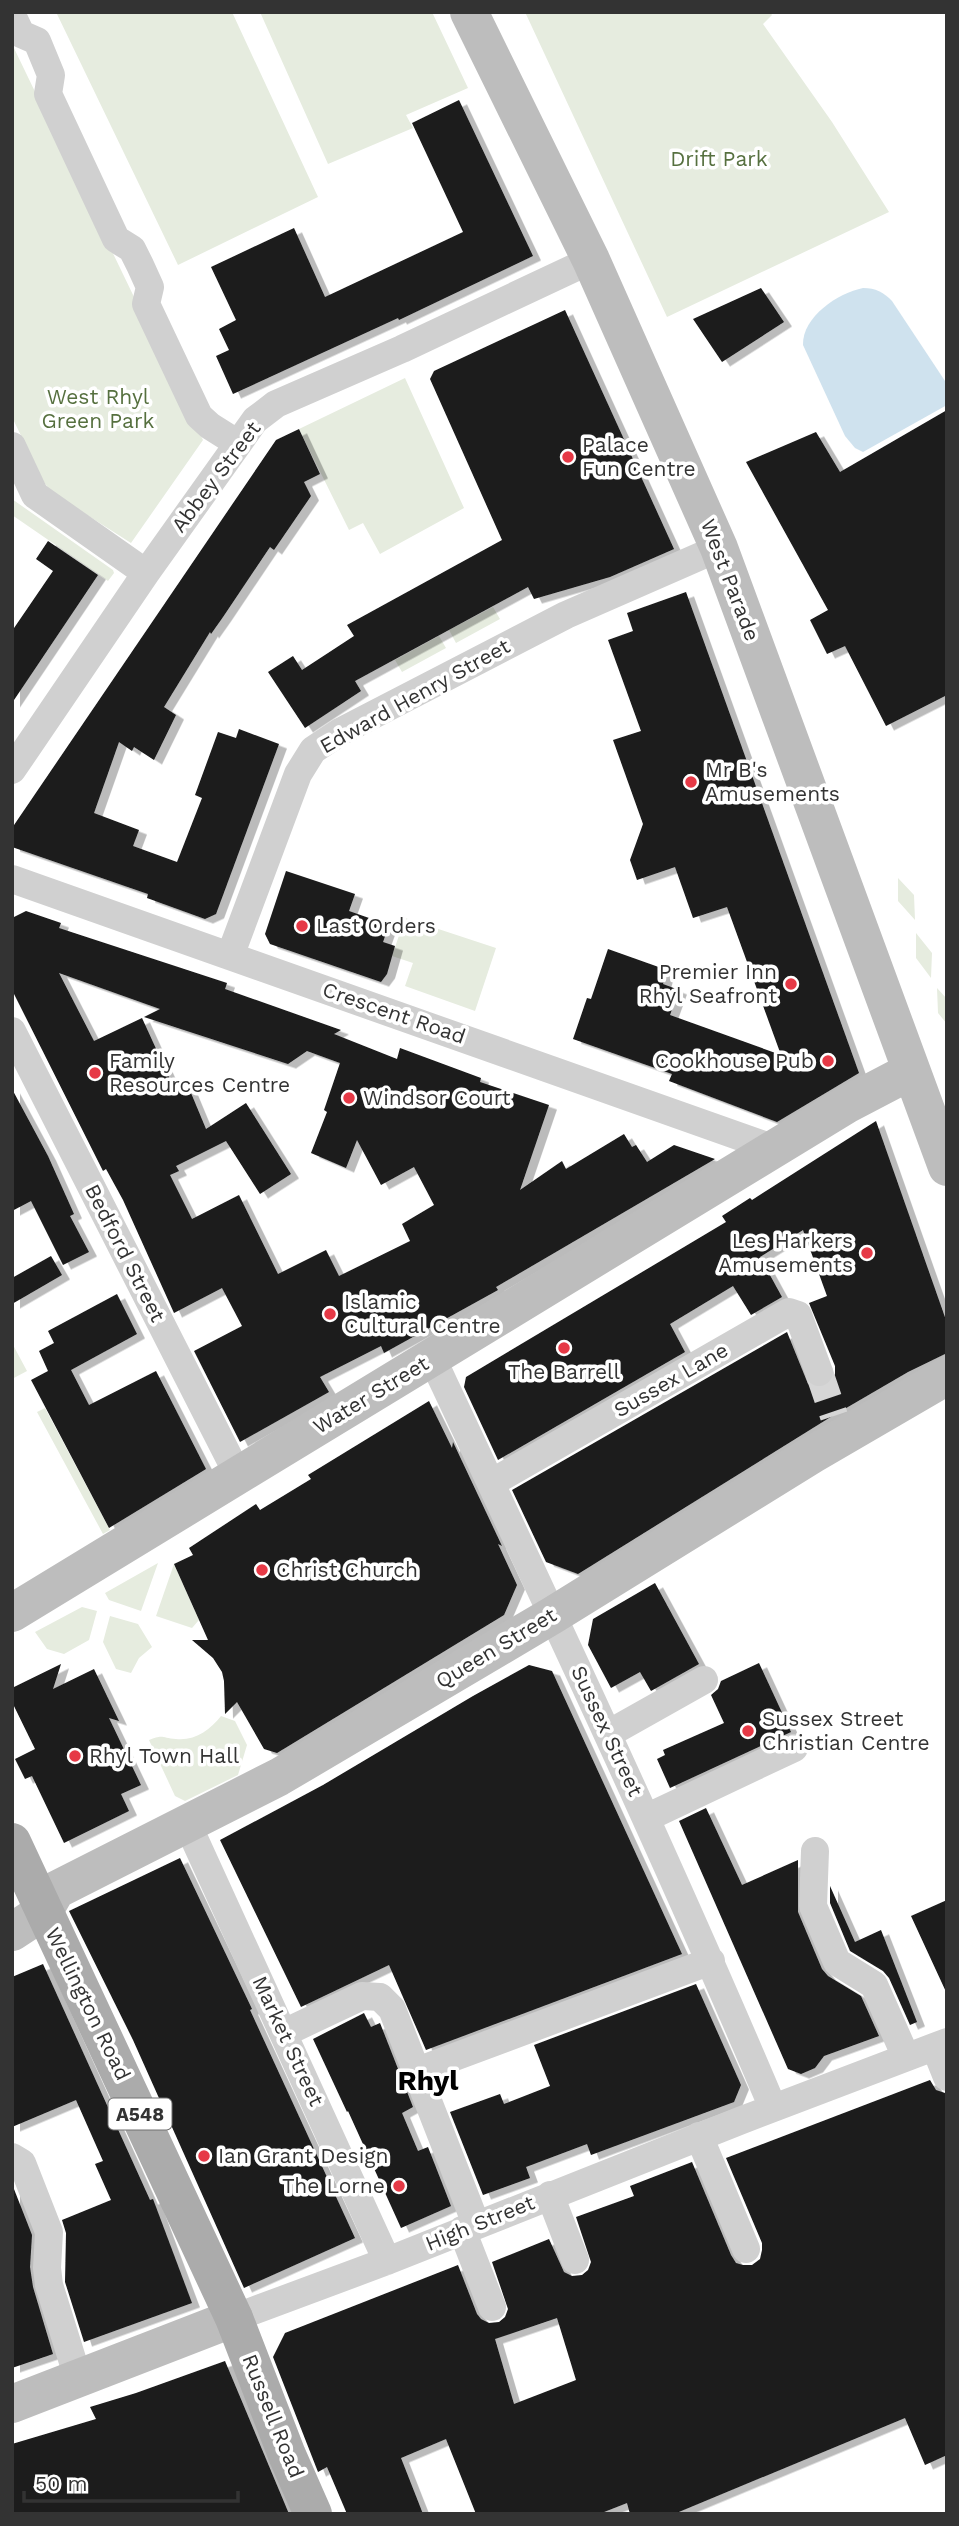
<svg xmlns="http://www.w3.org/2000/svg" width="959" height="2526" font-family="'Work Sans',sans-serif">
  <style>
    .green { fill: #e6ecdf }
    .water { fill: #cfe2ee }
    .building { fill: #1a1a1a; fill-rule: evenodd; filter: url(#shadow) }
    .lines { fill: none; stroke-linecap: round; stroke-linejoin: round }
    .street-tunnel { stroke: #d6d6d6; stroke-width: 28; stroke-dasharray: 28 14; stroke-linecap: butt }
    .street { stroke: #d0d0d0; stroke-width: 28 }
    .secondary { stroke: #bdbdbd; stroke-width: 38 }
    .primary { stroke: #ababab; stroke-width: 38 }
    .poi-dot { fill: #e63946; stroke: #fff; stroke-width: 2.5 }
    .labels { text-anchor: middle; stroke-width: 7; stroke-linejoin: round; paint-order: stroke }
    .shield { fill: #fff; stroke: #707070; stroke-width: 2 }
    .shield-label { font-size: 19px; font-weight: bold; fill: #333 }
    .park-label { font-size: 21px; fill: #56703f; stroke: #fff }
    .poi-label { font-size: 21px; fill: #333; stroke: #fff; text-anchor: start }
    .street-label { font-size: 21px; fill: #333; stroke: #fff }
    .district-label { font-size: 28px; font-weight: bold; fill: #000; stroke: #fff }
  </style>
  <defs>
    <filter id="shadow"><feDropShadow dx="8" dy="4.5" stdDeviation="0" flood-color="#0004"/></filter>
  </defs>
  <rect width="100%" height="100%" fill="#fff"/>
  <!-- green -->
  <path class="green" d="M56,12H232L318,197L178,265Z
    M260,12H432L468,88L406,115L413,128L328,164Z
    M525,12H770L772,15L763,24L832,122L889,212L667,317Z
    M12,44L203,440L131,543L51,492L43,481L12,417Z
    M405,378L464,508L380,554L363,523L349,530L299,429Z
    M12,499L113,570L114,573L108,581L12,515Z
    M493,607L500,619L456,643L449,630Z
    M439,636L446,648L402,672L395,660Z
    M898,878L914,895L915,920L898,901Z
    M405,918L496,948L475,1011L405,986L413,963L392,956Z
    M916,933L932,953L931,978L916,958Z
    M937,988L947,999V1024L938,1013Z
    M12,1343L27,1371L12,1379Z
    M45,1408L110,1530L103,1534L37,1412Z
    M158,1563L141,1611L109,1600L105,1593Z
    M174,1564L199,1620L192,1628L156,1616Z
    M82,1607L97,1611L89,1640L64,1654L47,1649L35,1632Z
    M110,1616L138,1624L152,1647L139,1658L131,1673L116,1669L103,1642Z
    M221,1716L235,1721L247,1745L238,1775L185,1801L175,1796L149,1740C163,1734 162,1738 176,1739C195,1741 210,1730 221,1716Z"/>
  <!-- water -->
  <path class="water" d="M863,288C876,288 883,292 892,301L947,384V405L863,452L855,448L845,436L803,345C802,317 838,293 863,288Z"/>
  <!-- building -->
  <path class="building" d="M459,100L533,256L399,320L398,318L233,394L216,356L229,350L219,329L236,320L211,267L294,228L325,297L463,232L412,123Z
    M761,288L784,322L722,362L693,319Z
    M565,310L674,549L610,577L534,599L528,587L355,681L361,691L305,728L268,672L293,656L302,670L354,636L347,625L502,540L430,379L434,371Z
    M947,410V695L886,726L845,646L827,654L810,620L828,610L746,462L816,432L840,472Z
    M299,429L320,474L304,482L311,496L274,550L270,547L223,617L211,634L210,632L164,707L176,715L154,760L134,747L132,751L119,742L94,813L139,830L133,846L177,862L202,798L195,795L218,732L236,738L239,729L279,744L216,914L205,919L147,898L148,894L12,847V828L276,440Z
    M48,541L98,575L12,703V631L53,571L36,559Z
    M686,592L859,1073L777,1122L669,1081L672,1074L573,1039L587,998L591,999L608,949L667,970L663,984L679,990L670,1015L781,1055L727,907L693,918L675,867L637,880L630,860L643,824L613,740L641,731L608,640L633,631L627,613Z
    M286,871L355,894L349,911L389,925L383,942L395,946L387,974L381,982L270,944L265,934Z
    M26,911L61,923L59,928L227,983L225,989L341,1030L334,1034L397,1059L400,1048L481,1078L480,1082L549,1105L520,1190L562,1161L566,1169L624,1134L632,1147L636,1145L647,1162L674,1145L715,1159L496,1287L498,1290L384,1353L381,1346L320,1377L329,1392L240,1442L194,1351L242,1326L222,1288L174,1313L123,1200L106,1169L103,1171L12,990V918ZM59,973L160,1009L144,1017L288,1064L307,1051L340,1063L324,1110L327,1112L311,1153L346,1168L357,1140L381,1185L414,1167L434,1205L402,1224L410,1241L339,1276L326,1250L278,1274L239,1195L192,1219L170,1175L179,1171L176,1166L226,1141L260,1194L291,1174L246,1103L206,1129L186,1081L173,1086L142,1018L94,1041Z
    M12,1089L48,1156L74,1214L70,1216L89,1252L63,1265L31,1201L12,1211Z
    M876,1121L947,1323V1353L908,1372L829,1418L578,1574L546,1562L512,1490L787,1332L808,1384L817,1388L825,1387L832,1382L835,1374V1366L809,1303L827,1296L803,1230L760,1257L782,1297L751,1315L733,1286L670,1324L685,1352L498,1460L464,1387L466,1377L726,1222L722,1216L750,1198L752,1200Z
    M51,1256L62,1275L12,1304V1278Z
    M117,1294L137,1334L71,1370L89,1405L156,1371L206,1469L109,1528L31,1380L48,1371L39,1351L54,1343L48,1331Z
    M429,1401L452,1448L453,1442L502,1546L498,1544L517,1585L504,1615L277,1753L264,1749L237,1702L225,1714L224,1681L222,1672L213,1658L192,1640H208L174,1564L193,1555L189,1548L256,1504L260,1510L311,1479L308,1475Z
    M655,1583L699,1664L651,1691L640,1672L611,1688L588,1645L593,1619Z
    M759,1663L791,1732L670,1788L657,1759L665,1755L663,1750L724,1723L711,1695L718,1689L721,1681Z
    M61,1664L53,1689L94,1669L119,1721L109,1718L141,1785L121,1794L129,1811L64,1843L32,1776L25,1779L15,1759L35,1749L12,1702V1688Z
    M529,1665L552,1671L682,1954L426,2050L389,1965L301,2007L220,1840L323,1785L473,1696Z
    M706,1808L742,1885L798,1860V1912L822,1969L828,1976L861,1996L879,2036L824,2056L815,2068L801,2074L788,2069L679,1821Z
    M180,1858L252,2009L250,2010L355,2238L244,2288L133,2040L69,1911Z
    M830,1886L855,1942L881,1930L917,2022L910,2025L889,1978L883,1971L850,1951L830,1903Z
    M947,1900V1994L911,1916Z
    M43,1964L150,2200L153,2199L192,2303L84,2342L65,2282L66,2233L62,2220L111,2200L95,2164L103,2161L76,2100L12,2127V1977Z
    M696,1984L741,2085L734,2102L591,2155L587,2144L526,2167L530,2178L483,2195L450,2112L500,2094L504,2104L550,2086L534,2045Z
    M364,2013L371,2027L380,2023L413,2107L402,2113L418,2151L428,2147L451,2206L401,2228L348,2111L347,2112L313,2039Z
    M930,2080L936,2090L945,2093L947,2097V2455L925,2465L905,2418L674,2514H630L627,2503L599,2514H476L446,2439L401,2458L423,2514H347L327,2467L318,2472L273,2357L285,2333L458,2265L477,2314L481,2319L489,2323L499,2322L505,2317L508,2309L492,2262L549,2239L564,2272L572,2276L582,2275L588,2270L591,2262L576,2217L634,2196L630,2186L692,2162L731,2255L736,2263L743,2265H752L760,2259L762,2250V2243L726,2158ZM557,2318L576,2380L514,2404L495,2339Z
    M12,2184L32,2235L30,2267L33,2287L53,2354L12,2368Z
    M225,2361L289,2514H12V2444L96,2419L90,2407L136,2393Z"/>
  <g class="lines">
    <!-- street-tunnel -->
    <path class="street-tunnel" d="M819,1372L834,1416"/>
    <!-- street -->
    <path class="street" d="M12,15L21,34L37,41L51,75L48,94L116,239L132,249L140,265L150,287L146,304L199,416L210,426L237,443
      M12,446L35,495L146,573
      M12,770L146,573L255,420L276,404L402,349L591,260
      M12,879L775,1149
      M230,956L298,774L313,750L340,732L566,615L719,548
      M12,1031L238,1475
      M432,1358C549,1607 666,1855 773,2108
      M491,1483L789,1312L798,1315L819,1372
      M608,1734L704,1680
      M646,1818L794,1748
      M187,1823L387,2261
      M815,1851L813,1906L837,1962L874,1985L906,2057
      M284,2033L362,1996L380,1997L392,2009L476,2224
      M935,2047L947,2077
      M417,2071L711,1961
      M699,2136L746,2249
      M12,2157L22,2163L49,2232L47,2268L49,2285L78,2378
      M550,2195L575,2260
      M462,2230L492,2307
      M234,2318L387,2261L742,2120L947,2042"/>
    <!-- secondary -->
    <path class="secondary" d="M469,12L591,260L719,548L947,1167
      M12,1613L846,1105L911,1071
      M12,1932L44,1911L56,1890L279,1777L553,1615L813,1454L947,1376
      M12,2404L234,2318"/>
    <!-- primary -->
    <path class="primary" d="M12,1842L234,2318L287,2455L313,2514"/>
  </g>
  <!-- markers -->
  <g class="poi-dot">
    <circle cx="568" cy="457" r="7"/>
    <circle cx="691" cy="782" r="7"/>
    <circle cx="302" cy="926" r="7"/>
    <circle cx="791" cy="984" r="7"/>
    <circle cx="828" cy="1061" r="7"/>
    <circle cx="95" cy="1073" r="7"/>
    <circle cx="349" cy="1098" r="7"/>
    <circle cx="867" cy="1253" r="7"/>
    <circle cx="330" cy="1314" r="7"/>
    <circle cx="564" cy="1348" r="7"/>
    <circle cx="262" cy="1570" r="7"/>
    <circle cx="748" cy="1731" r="7"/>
    <circle cx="75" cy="1756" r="7"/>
    <circle cx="204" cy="2156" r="7"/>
    <circle cx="399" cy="2186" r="7"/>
  </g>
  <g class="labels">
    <!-- shield labels -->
    <rect class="shield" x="108.5" y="2098.5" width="63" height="31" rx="5"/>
    <g class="shield-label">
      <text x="140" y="2121">A548</text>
    </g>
    <!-- park labels -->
    <g class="park-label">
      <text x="719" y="166">Drift Park</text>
      <text x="98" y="404">West Rhyl<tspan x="98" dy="24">Green Park</tspan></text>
    </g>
    <!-- poi labels -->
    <g class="poi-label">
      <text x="582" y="452">Palace<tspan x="582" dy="24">Fun Centre</tspan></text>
      <text x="705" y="777">Mr B's<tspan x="705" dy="24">Amusements</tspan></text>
      <text x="316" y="933">Last Orders</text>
      <text x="777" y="979" text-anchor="end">Premier Inn<tspan x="777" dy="24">Rhyl Seafront</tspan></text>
      <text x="109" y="1068">Family<tspan x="109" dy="24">Resources Centre</tspan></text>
      <text x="814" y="1068" text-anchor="end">Cookhouse Pub</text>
      <text x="363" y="1105">Windsor Court</text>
      <text x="853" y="1248" text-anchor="end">Les Harkers<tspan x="853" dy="24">Amusements</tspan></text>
      <text x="344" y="1309">Islamic<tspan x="344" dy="24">Cultural Centre</tspan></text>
      <text x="564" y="1379" text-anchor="middle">The Barrell</text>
      <text x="276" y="1577">Christ Church</text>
      <text x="762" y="1726">Sussex Street<tspan x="762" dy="24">Christian Centre</tspan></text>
      <text x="89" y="1763">Rhyl Town Hall</text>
      <text x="218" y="2163">Ian Grant Design</text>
      <text x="385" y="2193" text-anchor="end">The Lorne</text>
    </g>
    <!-- street labels -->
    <g class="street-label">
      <text transform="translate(216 477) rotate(-53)" y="7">Abbey Street</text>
      <text transform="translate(730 580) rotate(69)" y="7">West Parade</text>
      <text transform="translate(415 696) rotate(-29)" y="7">Edward Henry Street</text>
      <text transform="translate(394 1013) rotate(19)" y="7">Crescent Road</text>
      <text transform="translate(125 1253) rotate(63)" y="7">Bedford Street</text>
      <text transform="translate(671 1380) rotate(-30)" y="7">Sussex Lane</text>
      <text transform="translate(371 1395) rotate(-31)" y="7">Water Street</text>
      <text transform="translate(496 1648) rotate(-31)" y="7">Queen Street</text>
      <text transform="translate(607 1731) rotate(65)" y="7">Sussex Street</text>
      <text transform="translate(88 2004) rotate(64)" y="7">Wellington Road</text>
      <text transform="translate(288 2041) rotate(65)" y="7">Market Street</text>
      <text transform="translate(480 2223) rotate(-22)" y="7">High Street</text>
      <text transform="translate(273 2416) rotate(68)" y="7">Russell Road</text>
    </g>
    <!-- district labels -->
    <g class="district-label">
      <text x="428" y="2090">Rhyl</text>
    </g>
  </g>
  <!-- border -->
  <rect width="959" height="2526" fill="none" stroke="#333333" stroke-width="28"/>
  <!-- scale -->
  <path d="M24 2491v10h214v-10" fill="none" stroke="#333333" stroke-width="3.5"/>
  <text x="35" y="2491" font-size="21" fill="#333333" stroke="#ffffff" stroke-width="5" paint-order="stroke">50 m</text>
</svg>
